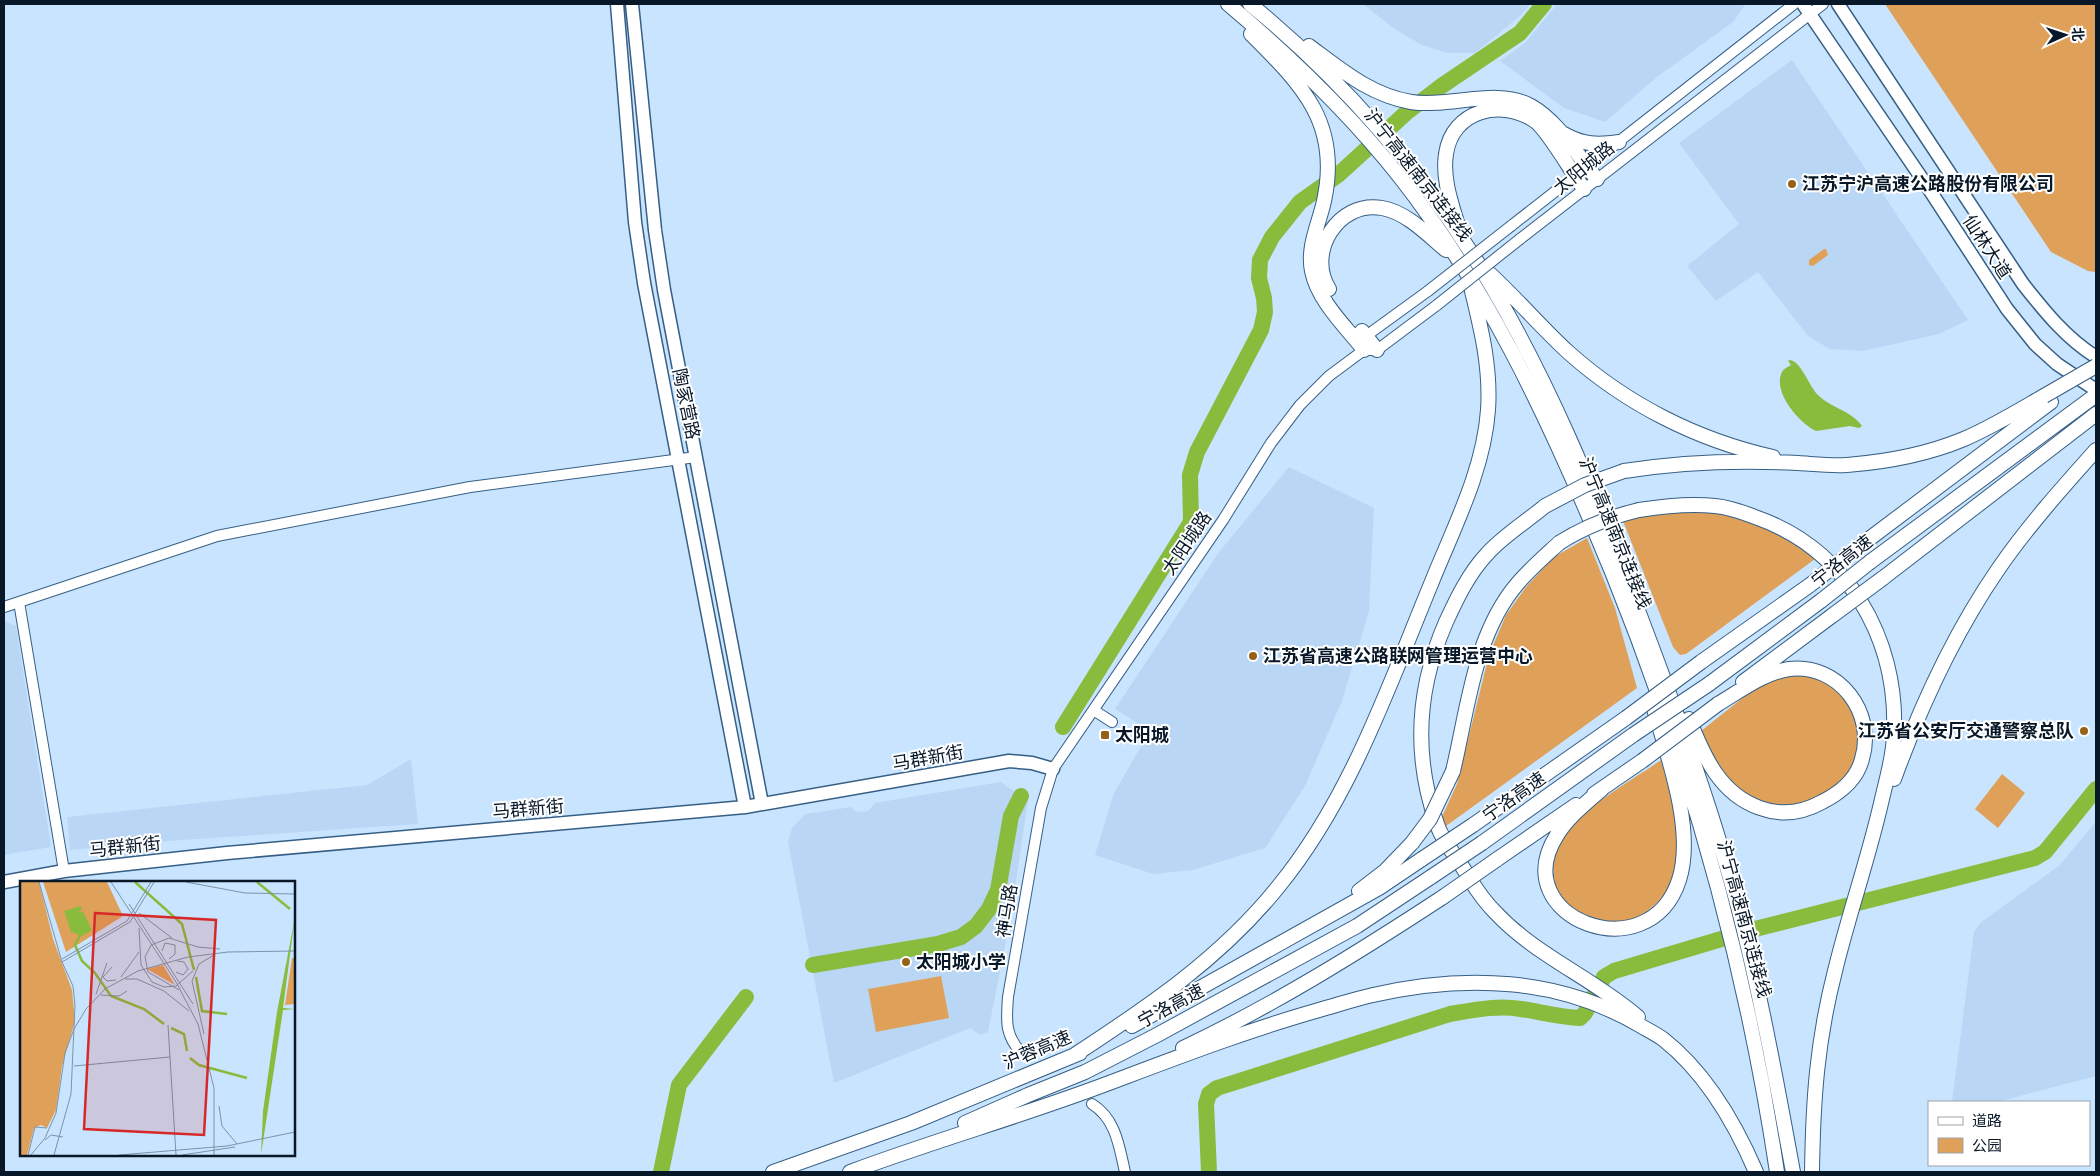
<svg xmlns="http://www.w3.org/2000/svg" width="2100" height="1176" font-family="Poppins,'Noto Sans SC',sans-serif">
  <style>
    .built { fill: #b9d7f5 }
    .green { fill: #dfa159 }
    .water { fill: #89bb3d }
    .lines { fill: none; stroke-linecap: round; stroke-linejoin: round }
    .river { stroke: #89bb3d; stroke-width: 16 }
    .minor-casing { stroke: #365f85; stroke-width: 12 }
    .major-casing { stroke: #365f85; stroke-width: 15 }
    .highway-casing { stroke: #365f85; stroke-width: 16 }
    .minor { stroke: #fff; stroke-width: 10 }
    .major { stroke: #fff; stroke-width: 12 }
    .highway { stroke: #fff; stroke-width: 14 }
    .minor-bridge-casing { stroke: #365f85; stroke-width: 12; stroke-linecap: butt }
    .highway-bridge-casing { stroke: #365f85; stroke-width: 16; stroke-linecap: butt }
    .minor-bridge { stroke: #fff; stroke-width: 10 }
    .highway-bridge { stroke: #fff; stroke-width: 14 }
    .poi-dot { fill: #956017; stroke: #fff; stroke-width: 2 }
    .labels { text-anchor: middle; stroke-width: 4; stroke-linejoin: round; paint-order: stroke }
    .street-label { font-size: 18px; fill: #081828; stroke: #fff }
    .poi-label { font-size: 18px; font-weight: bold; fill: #081828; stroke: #fff; text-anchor: start }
    .inset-river { fill: none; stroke: #89bb3d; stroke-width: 2.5 }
    .inset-road { fill: none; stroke: #7c92a8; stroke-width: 1 }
    .view { fill: #d62828; fill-opacity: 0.15; stroke: #d62828; stroke-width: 2.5 }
    .inset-edge { fill: none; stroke: #081828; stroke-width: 2.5 }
  </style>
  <rect width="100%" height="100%" fill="#c9e4fe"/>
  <!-- built -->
  <path class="built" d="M1363,4H1530L1521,15L1475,53H1448L1422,45L1396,30Z
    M1557,4H1746L1733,22L1657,77L1605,122L1564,108L1500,61L1525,43Z
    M1792,60L1968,320L1939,334L1863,351L1830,349L1808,336L1758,272L1716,301L1687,266L1739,224L1679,143Z
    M1289,467L1374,508L1369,611L1342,701L1305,786L1265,848L1193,870L1153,874L1095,855L1114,793L1150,731L1115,709L1219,552Z
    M4,621L16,626L51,847L4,855Z
    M411,759L418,824L169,841L70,850L67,817L367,785Z
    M1001,782L1028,801L1010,921L988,1032L980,1035L970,1028L834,1083L788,842L792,828L805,814L851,807L856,812L868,811L875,803Z
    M2096,821V1076L1997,1102H1952L1974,932L1980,923L2060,865Z"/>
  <!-- green -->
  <path class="green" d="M1885,4H2096V272L2088,271L2051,252Z
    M1824,249H1826L1828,255L1813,266L1809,265V260Z
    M1670,512C1682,512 1694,511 1705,512C1745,515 1783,535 1815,559L1686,654L1680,655L1673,647L1623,521L1643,516Z
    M1587,538L1615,608L1637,688L1446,826L1441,819L1457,784L1489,655L1506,615L1526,587L1554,557Z
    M1797,674L1815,676L1833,684L1849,699L1860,734L1856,759L1847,775L1836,788L1804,806H1771L1736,792L1711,755L1701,731L1755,688L1776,678Z
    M1661,760C1669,792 1682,827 1678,861C1675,887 1655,911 1630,920C1613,925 1578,917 1566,903C1559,896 1555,886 1554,876C1552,862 1554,848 1562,836C1579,810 1634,779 1661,760Z
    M2002,774L2025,793L1998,828L1975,809Z
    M941,976L949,1018L876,1032L868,989Z"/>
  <!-- water -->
  <path class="water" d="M1790,360C1801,361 1809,386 1818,395C1831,408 1852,411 1862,426L1859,428L1850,426L1816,431C1799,423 1772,392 1782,372C1783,369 1788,367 1791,365L1788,361Z"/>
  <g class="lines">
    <!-- river -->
    <path class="river" d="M1063,727L1191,522L1190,475L1197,452L1261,330L1265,312L1264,298L1259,278L1260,260L1272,237L1300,202L1338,175L1406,113L1440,87L1520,33L1544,4
      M813,965L938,944L961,937L976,926L989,909L998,890L1011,816L1021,796
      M661,1172L679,1085L746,997
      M1209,1172L1206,1104L1209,1094L1217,1088L1450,1014C1474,1010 1497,1005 1521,1009C1541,1012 1560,1017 1580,1018L1585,1013L1604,977L1614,971L1755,929L2035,858L2045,852L2096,789"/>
    <defs>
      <path id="minor" d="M1511,226L1794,4
        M1520,239L1823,4
        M1365,341L1366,336L1428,291
        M19,602L217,536L470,487L696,457
        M4,607L19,602L64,871
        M1095,711L1112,722
        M1023,1055C1005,1036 1006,1022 1008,997L1041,808L1053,769L1223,520L1271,443L1300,405L1329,376L1364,350H1377L1437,305
        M1092,1104C1116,1119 1119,1146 1125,1172"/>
      <path id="major" d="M617,4L635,222L644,283L745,807
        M632,4L655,230L664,290L762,804
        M1803,4L1927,186L2007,309L2035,344L2057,364L2096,390
        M1838,4L2023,284C2045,312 2066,338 2096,357
        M4,882L64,871L227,853L745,807L1009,761L1032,763L1053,769"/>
      <path id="highway" d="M1228,4C1297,62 1362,125 1416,198C1488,295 1540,402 1587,512C1678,723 1743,945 1777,1172
        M1250,4C1340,78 1418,167 1479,265C1546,374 1595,493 1639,613C1678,716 1716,819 1743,926C1763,1008 1778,1090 1793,1172
        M1251,34C1302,85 1341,123 1324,201C1319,224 1307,247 1312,271C1318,301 1346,327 1364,350
        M1309,46C1340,69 1370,95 1411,102C1450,108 1497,87 1531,106C1559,122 1577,155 1597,179
        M1564,134C1583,145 1598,145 1619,142
        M1459,229C1452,205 1442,179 1446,154C1452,110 1502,98 1535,121C1548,130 1572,173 1584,189
        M1490,274C1517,299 1541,327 1568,352C1626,404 1697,440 1773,457
        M1329,289C1306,253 1338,200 1382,208C1406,212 1427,234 1446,250
        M1362,331L1377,350
        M1624,471C1681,462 1740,460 1798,463C1814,464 1830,466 1847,465C1885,462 1928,454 1964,439C1992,427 2018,411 2044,396
        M1545,506C1526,522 1503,536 1487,554C1469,573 1457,598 1446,622C1417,688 1413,756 1437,824C1441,838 1452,851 1460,863C1471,881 1481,898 1495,912C1536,956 1593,978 1638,1017
        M1639,510C1664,506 1689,503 1715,506C1728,507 1742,512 1755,517C1847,549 1898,638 1894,733C1894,755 1887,777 1882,799C1869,857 1849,913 1835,971C1817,1041 1813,1100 1812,1172
        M1857,548L2051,402
        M1870,562L2096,395
        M1883,578L2096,414
        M1701,662L1810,585
        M1743,682L1833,615
        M1709,684L1822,600
        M1689,719C1704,757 1720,794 1760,808C1782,816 1802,813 1822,802C1840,793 1857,779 1862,759C1876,713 1839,663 1789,669C1763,673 1740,691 1718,704
        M1453,771C1468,709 1474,634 1518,583C1530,569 1545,556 1559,543
        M1894,779C1921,705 1954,633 1999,568C2028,526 2062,488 2096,450
        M1602,789C1586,803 1568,817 1557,835C1504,918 1649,973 1679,880C1695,831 1668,757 1654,709
        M1594,794L1642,761
        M1473,825L1626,718
        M1482,843L1633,735
        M1496,860L1576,805
        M1359,891L1385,871L1412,843
        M1132,1026L1379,888L1422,859
        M1183,1048C1274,1005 1359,952 1443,897
        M1073,1056C1148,1007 1221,958 1278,887C1350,799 1388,688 1431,584C1453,529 1484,470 1488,410C1491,368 1481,328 1471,287
        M965,1123L1028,1095L1085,1072L1157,1035L1357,926L1431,877
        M773,1172L911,1123L1080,1053
        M850,1172C933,1141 1018,1117 1101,1086C1173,1059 1245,1031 1319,1010C1337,1005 1355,999 1373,995C1464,974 1559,977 1641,1026C1648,1030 1656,1034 1663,1039C1705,1072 1735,1123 1756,1172"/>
    </defs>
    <!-- minor casing -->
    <use href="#minor" class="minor-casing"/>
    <!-- major casing -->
    <use href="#major" class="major-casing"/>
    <!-- highway casing -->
    <use href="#highway" class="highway-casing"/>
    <!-- minor -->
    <use href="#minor" class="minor"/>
    <!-- major -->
    <use href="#major" class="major"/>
    <!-- highway -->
    <use href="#highway" class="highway"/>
    <defs>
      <path id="minor-bridge" d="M1428,291L1511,226
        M1437,305L1520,239"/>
      <path id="highway-bridge" d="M2044,396L2096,366
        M1545,506L1585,485L1624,471
        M1559,543C1584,527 1610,517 1639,510
        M1810,585L1857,548
        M1822,600L1870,562
        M1833,615L1883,578
        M1626,718L1701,662
        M1633,735L1709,684
        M1642,761L1718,704
        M1412,843L1430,819L1453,771
        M1422,859L1473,825
        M1431,877L1482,843
        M1443,897L1496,860"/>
    </defs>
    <!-- minor-bridge casing -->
    <use href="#minor-bridge" class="minor-bridge-casing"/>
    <!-- highway-bridge casing -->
    <use href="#highway-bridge" class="highway-bridge-casing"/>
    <!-- minor-bridge -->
    <use href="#minor-bridge" class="minor-bridge"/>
    <!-- highway-bridge -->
    <use href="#highway-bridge" class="highway-bridge"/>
  </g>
  <!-- markers -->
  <g class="poi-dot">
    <circle cx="1792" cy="184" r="5"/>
    <circle cx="1253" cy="656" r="5"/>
    <circle cx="2084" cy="731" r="5"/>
    <rect x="1100" y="730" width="10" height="10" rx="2.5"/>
    <circle cx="906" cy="962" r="5"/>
  </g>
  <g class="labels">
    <!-- street labels -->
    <g class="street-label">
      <text transform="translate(1584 168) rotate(-39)" y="6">太阳城路</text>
      <text transform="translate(1418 175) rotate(52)" y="6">沪宁高速南京连接线</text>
      <text transform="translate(1987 247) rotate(57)" y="6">仙林大道</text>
      <text transform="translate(686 404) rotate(78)" y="6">陶家营路</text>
      <text transform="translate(1615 533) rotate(68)" y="6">沪宁高速南京连接线</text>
      <text transform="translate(1187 543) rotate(-56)" y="6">太阳城路</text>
      <text transform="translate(1842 561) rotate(-38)" y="6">宁洛高速</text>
      <text transform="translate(928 758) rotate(-10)" y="6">马群新街</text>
      <text transform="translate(1514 797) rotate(-35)" y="6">宁洛高速</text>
      <text transform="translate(528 809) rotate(-5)" y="6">马群新街</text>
      <text transform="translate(125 847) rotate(-6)" y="6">马群新街</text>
      <text transform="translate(1007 911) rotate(-81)" y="6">神马路</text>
      <text transform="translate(1744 919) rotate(75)" y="6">沪宁高速南京连接线</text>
      <text transform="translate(1171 1006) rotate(-28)" y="6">宁洛高速</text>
      <text transform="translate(1037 1050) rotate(-23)" y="6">沪蓉高速</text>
    </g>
    <!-- poi labels -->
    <g class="poi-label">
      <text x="1802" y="190">江苏宁沪高速公路股份有限公司</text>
      <text x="1263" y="662">江苏省高速公路联网管理运营中心</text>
      <text x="2074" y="737" text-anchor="end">江苏省公安厅交通警察总队</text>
      <text x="1115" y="741">太阳城</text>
      <text x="916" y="968">太阳城小学</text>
    </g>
  </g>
  <!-- overview -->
  <g transform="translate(20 881)">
    <rect width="275" height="275" fill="#c9e4fe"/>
    <path d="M0,1H19L33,58L52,109L55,140L42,185L36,229L27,247L21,244L14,247L7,274H0ZM23,1H87L103,35L46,71ZM272,77H275V123L265,124ZM143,84L155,104L127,88Z" fill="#dfa159"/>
    <path d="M60,25L62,29L58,31H63L72,49L62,55L51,51L44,30ZM275,36L263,127L275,128L263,129L241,274L243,230L257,131Z" fill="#89bb3d"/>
    <path class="inset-river" d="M115,1L162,43L174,89M237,1L270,28M60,54L55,64L62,80L75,92L91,115L124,128L144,143M176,96L182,130L207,133M151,147L164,153L167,170M170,177L179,184L227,197"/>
    <path class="inset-road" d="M19,1L42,81L53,105L55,124L51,213L34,274M91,1L156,101L178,143L194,207V274M166,1L225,12L275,13M109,23L173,123M119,32L152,57M119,47L121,84L132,101L144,106L156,105L173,90M142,70L145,62L155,64V73L149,78M42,78L107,40L131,1M42,81L110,41L134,1M92,86L83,96L87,100L96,99M156,91L163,94L168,88L164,81L157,80M101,96L119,71M105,98H117L144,110L169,130M159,109L128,91L125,76L131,64L149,57L178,66L200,68M76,113L87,82M81,114L99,115L107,110M148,144L156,274M184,153L172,100L179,83L194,74M54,185L150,176M199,225L202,245L217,263M25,259L31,254L43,256M8,274L15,246L27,247M11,274L25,257L36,232L45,172L54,148L66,128L85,108L118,90L168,76L208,71L275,70M99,274L207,265L275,251M162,274L215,266"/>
    <path class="view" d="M75,32L196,39L184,254L64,248Z"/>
    <rect width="275" height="275" class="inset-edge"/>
  </g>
  <!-- border -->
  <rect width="2100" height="1176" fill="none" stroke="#081828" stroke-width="10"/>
  <!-- legend -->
  <rect x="1928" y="1101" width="162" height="65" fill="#ffffff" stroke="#9ca3a9"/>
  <rect x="1938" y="1117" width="25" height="8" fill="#ffffff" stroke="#9ca3a9"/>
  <text x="1972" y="1126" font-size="15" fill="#081828">道路</text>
  <rect x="1938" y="1138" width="25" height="15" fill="#dfa159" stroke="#9ca3a9"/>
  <text x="1972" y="1151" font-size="15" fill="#081828">公园</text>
  <!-- north arrow -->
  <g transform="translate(2065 35) rotate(87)" stroke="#ffffff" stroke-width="4" paint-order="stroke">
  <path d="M0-4L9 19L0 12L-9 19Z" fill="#081828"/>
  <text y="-8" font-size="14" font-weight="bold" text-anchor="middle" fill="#081828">北</text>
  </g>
</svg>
